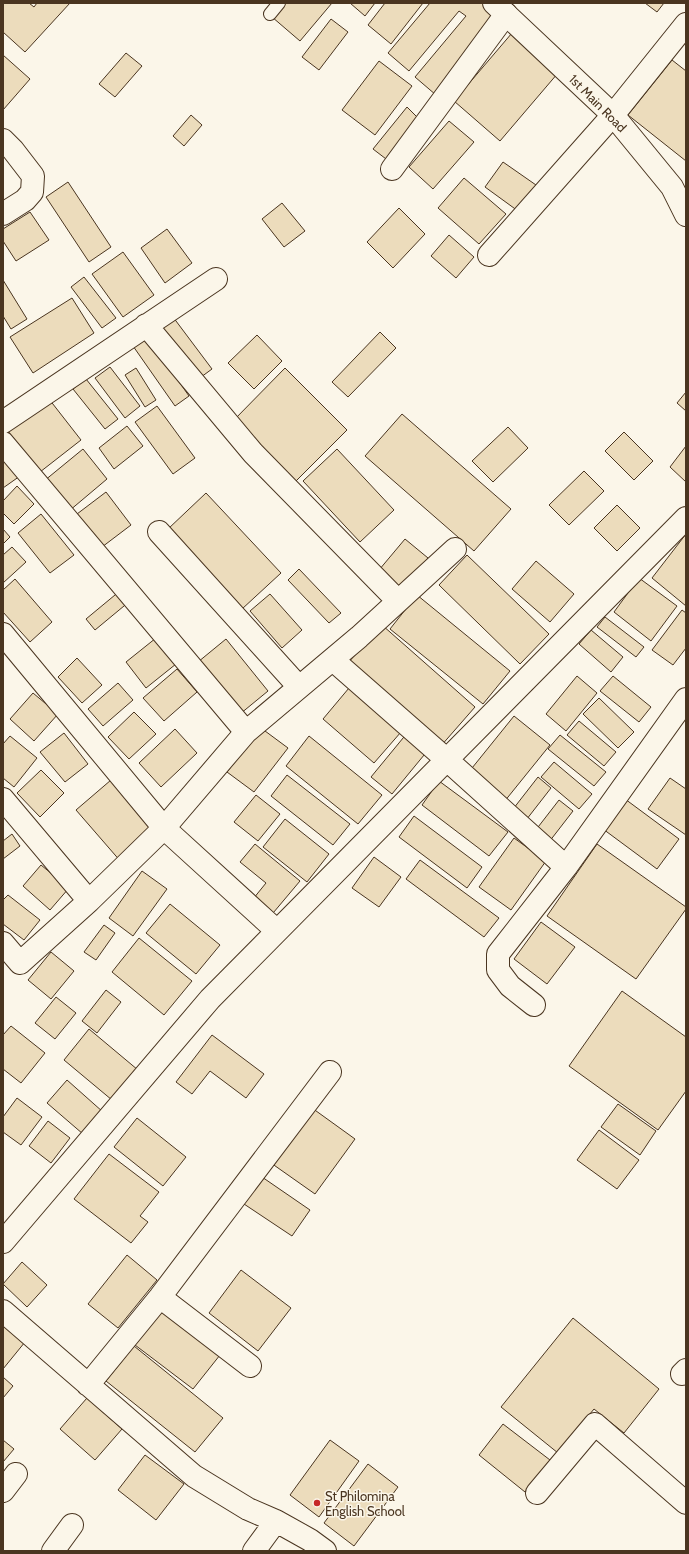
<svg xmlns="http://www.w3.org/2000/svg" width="689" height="1554" font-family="Cabin,sans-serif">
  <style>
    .building { fill: #ecdcbc; stroke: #4a3520 }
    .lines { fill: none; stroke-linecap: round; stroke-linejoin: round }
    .lane-casing { stroke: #4a3520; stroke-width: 14 }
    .street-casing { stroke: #4a3520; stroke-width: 24 }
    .secondary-casing { stroke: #4a3520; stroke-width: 24 }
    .lane { stroke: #fbf6e9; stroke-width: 12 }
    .street { stroke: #fbf6e9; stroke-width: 22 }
    .secondary { stroke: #fbf6e9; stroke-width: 22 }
    .poi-dot { fill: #c62828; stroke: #fbf6e9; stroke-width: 1.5 }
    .labels { text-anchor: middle; stroke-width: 3; stroke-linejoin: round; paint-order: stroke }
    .street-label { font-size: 13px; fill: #4a3520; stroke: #fbf6e9 }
    .poi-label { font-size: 13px; fill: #4a3520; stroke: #fbf6e9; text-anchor: start }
  </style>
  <rect width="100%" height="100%" fill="#fbf6e9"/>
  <!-- building -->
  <path class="building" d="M3,3H29L34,7L37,3H70L25,52L3,32Z
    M284,3H332L300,41L272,17Z
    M350,3H375L365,16Z
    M385,3H423L391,44L368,25Z
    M430,3H487L502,16L436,95L415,77L466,16L459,11L409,71L388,53Z
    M645,3H664L657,12Z
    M331,19L348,32L319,70L302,57Z
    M512,33L558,73L500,141L454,101Z
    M126,53L142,66L115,97L99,84Z
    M3,55L30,79L3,110Z
    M672,60L686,71V161L628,115Z
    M379,61L412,86L375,135L342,110Z
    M407,107L417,117L390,162L373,149Z
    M191,115L202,125L184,146L173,136Z
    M449,121L474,142L433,189L409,167Z
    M503,162L536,185L518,211L485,187Z
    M464,178L506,214L479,244L438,208Z
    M68,182L111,247L89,262L46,197Z
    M282,203L305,231L284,247L262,219Z
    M399,208L425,234L393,268L367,242Z
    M30,212L49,240L16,261L3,241V229Z
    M167,229L192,263L165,283L141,248Z
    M449,235L474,257L456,278L431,256Z
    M123,252L154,295L123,317L92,274Z
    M84,277L116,318L102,328L71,287Z
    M3,280L27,319L11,329L3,316Z
    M72,298L94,333L33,373L10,337Z
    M173,317L212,369L197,380L158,328Z
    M380,332L396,348L348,397L332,382Z
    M257,335L282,361L254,389L228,363Z
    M147,336L189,396L175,406L133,346Z
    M110,367L140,406L125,418L95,378Z
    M136,368L156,400L145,407L125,375Z
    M285,368L347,430L295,482L233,421Z
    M86,379L118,419L105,429L73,389Z
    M686,392V411L677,403Z
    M49,399L81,440L40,472L8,431Z
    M157,406L195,458L173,474L135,422Z
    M402,414L511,509L474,551L365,456Z
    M127,426L143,446L114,469L99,448Z
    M508,427L528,448L493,482L472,461Z
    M624,432L653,461L634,480L605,451Z
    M686,446V482L670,467Z
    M83,449L107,479L69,511L44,481Z
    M337,449L394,510L360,542L303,481Z
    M3,453L20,476L3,488Z
    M584,471L604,491L569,525L549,505Z
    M17,486L34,504L14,524L3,513V501Z
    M106,492L131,525L102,547L77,514Z
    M206,493L281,573L242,609L168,529Z
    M617,505L640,528L617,551L594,528Z
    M41,514L74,555L50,573L18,533Z
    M3,529L10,537L3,544Z
    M686,534V606L652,578Z
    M405,539L428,558L402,590L379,570Z
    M12,547L26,562L3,583V555Z
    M467,555L549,634L520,664L439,585Z
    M536,561L574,594L550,622L512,589Z
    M299,569L341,613L329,623L288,580Z
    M639,578L677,606L651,641L614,612Z
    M15,579L52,622L30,642L3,612V590Z
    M121,590L130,601L95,630L86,619Z
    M270,594L302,630L282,648L250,611Z
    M417,595L510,671L483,704L390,629Z
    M682,610L686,613V648L673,665L652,650Z
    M605,617L644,647L636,657L597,627Z
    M382,625L475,707L440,747L347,664Z
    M591,630L623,657L611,672L579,644Z
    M156,638L176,664L146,688L126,662Z
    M226,639L268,691L240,714L198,662Z
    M77,658L102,685L82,703L58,677Z
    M177,669L197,692L164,721L143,698Z
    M577,676L597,693L566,731L546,714Z
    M613,676L651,707L639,722L600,691Z
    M118,683L133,700L103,726L88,709Z
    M349,688L401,732L374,763L323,719Z
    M33,693L58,714L34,741L10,719Z
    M599,698L634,732L618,748L583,714Z
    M134,712L156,734L129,759L108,737Z
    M514,716L550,745L504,802L468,773Z
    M579,721L616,752L604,766L567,735Z
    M261,728L288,748L254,792L227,772Z
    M175,729L197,753L161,787L139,763Z
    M408,732L429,749L392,794L371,777Z
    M64,733L88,764L65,782L40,752Z
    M560,735L606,772L594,786L548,749Z
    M10,736L37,758L14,787L3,778V744Z
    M309,736L382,795L358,824L286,766Z
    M554,762L592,794L579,809L541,777Z
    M41,770L64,793L40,817L17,793Z
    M287,775L350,824L333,845L271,796Z
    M538,777L551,788L523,824L510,813Z
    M670,778L686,789V835L648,809Z
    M111,780L156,833L122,863L76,810Z
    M439,781L508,832L489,856L422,805Z
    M256,795L280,814L258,841L234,822Z
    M625,799L679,839L657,869L603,829Z
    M559,800L573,811L549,842L535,831Z
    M414,816L482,867L467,888L399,837Z
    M285,819L329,854L307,882L263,847Z
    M12,834L20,846L3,859V841Z
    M514,838L546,861L511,910L479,887Z
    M255,844L300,881L268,919L249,904L266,883L240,862Z
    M597,844L686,907V909L636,979L547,916Z
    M374,857L401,877L379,907L352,888Z
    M420,860L499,918L484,937L406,879Z
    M41,865L69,888L50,910L23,886Z
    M142,871L167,889L133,936L109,918Z
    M8,895L40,920L24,940L3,924V900Z
    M170,904L220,945L196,974L146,933Z
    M541,922L575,947L547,984L514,959Z
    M104,925L115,933L96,960L84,952Z
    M139,938L192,981L164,1015L112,972Z
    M51,952L74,971L51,999L28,980Z
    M106,990L121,1002L97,1033L82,1021Z
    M622,991L686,1037V1091L658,1130L569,1066Z
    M56,997L76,1013L55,1039L35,1023Z
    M11,1026L45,1053L21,1083L3,1069V1035Z
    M89,1029L138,1070L112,1100L64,1060Z
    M212,1035L264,1074L246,1098L210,1071L192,1094L176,1082Z
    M67,1080L103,1112L83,1134L47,1103Z
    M17,1098L42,1117L21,1145L3,1132V1117Z
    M618,1104L656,1131L640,1155L601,1127Z
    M312,1108L355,1139L315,1194L271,1163Z
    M137,1118L186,1157L163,1186L114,1147Z
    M48,1121L70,1138L51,1163L29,1146Z
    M599,1130L639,1160L617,1189L577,1160Z
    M109,1154L159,1192L140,1216L148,1222L131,1243L74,1199Z
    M262,1177L310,1210L292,1236L244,1204Z
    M127,1255L157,1280L118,1328L88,1304Z
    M22,1262L47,1285L27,1307L3,1284Z
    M241,1270L291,1308L258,1351L209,1313Z
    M161,1310L220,1355L193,1389L135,1345Z
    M573,1318L659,1389L624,1433L594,1409L558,1453L501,1407Z
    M3,1323L25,1342L3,1369Z
    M134,1346L223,1418L195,1452L106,1381Z
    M3,1377L13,1386L3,1398Z
    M87,1398L122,1429L95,1460L60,1429Z
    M503,1424L550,1460L525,1492L479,1455Z
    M3,1440L14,1449L3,1462Z
    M330,1440L359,1461L319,1517L290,1495Z
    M145,1455L184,1484L156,1520L118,1490Z
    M368,1464L398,1487L354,1546L324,1523Z"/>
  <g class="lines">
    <defs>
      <path id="lane" d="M270,14L279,3"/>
      <path id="street" d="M3,140L13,150L33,176L32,192L25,200L3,214
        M392,169L506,14
        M489,255L613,115L686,24
        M146,325L253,453L398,601
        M3,422L216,279
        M3,443L246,732
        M159,532L299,687
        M3,634L164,828L277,931
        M333,660L446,759L566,867
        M3,799L89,901
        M3,943L20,963L89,901L164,828L246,732L359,637L455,549
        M534,1005L510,986L498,970V954L566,867L686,699
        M3,1242L210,999L686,518
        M160,1297L250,1366
        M3,1311L194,1476L248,1509L276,1521L310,1540L325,1551
        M682,1374L686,1370
        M88,1385L160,1297L330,1072
        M3,1491L16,1474
        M537,1493L595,1424L686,1503
        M53,1551L72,1525
        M254,1551L276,1521"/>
      <path id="secondary" d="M494,3L613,115L672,187L686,215"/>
    </defs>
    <!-- lane casing -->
    <use href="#lane" class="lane-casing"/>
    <!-- street casing -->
    <use href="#street" class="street-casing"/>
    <!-- secondary casing -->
    <use href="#secondary" class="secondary-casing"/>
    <!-- lane -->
    <use href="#lane" class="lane"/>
    <!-- street -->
    <use href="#street" class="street"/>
    <!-- secondary -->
    <use href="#secondary" class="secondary"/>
  </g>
  <!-- markers -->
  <circle class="poi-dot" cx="317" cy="1503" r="4"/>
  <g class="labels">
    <!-- street labels -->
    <g class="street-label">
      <text transform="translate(598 103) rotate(45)" y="5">1st Main Road</text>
    </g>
    <!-- poi labels -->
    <g class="poi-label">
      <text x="325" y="1501">St Philomina<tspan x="325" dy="15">English School</tspan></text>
    </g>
  </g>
  <!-- border -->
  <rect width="689" height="1554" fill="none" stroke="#4a3520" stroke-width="8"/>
</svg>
